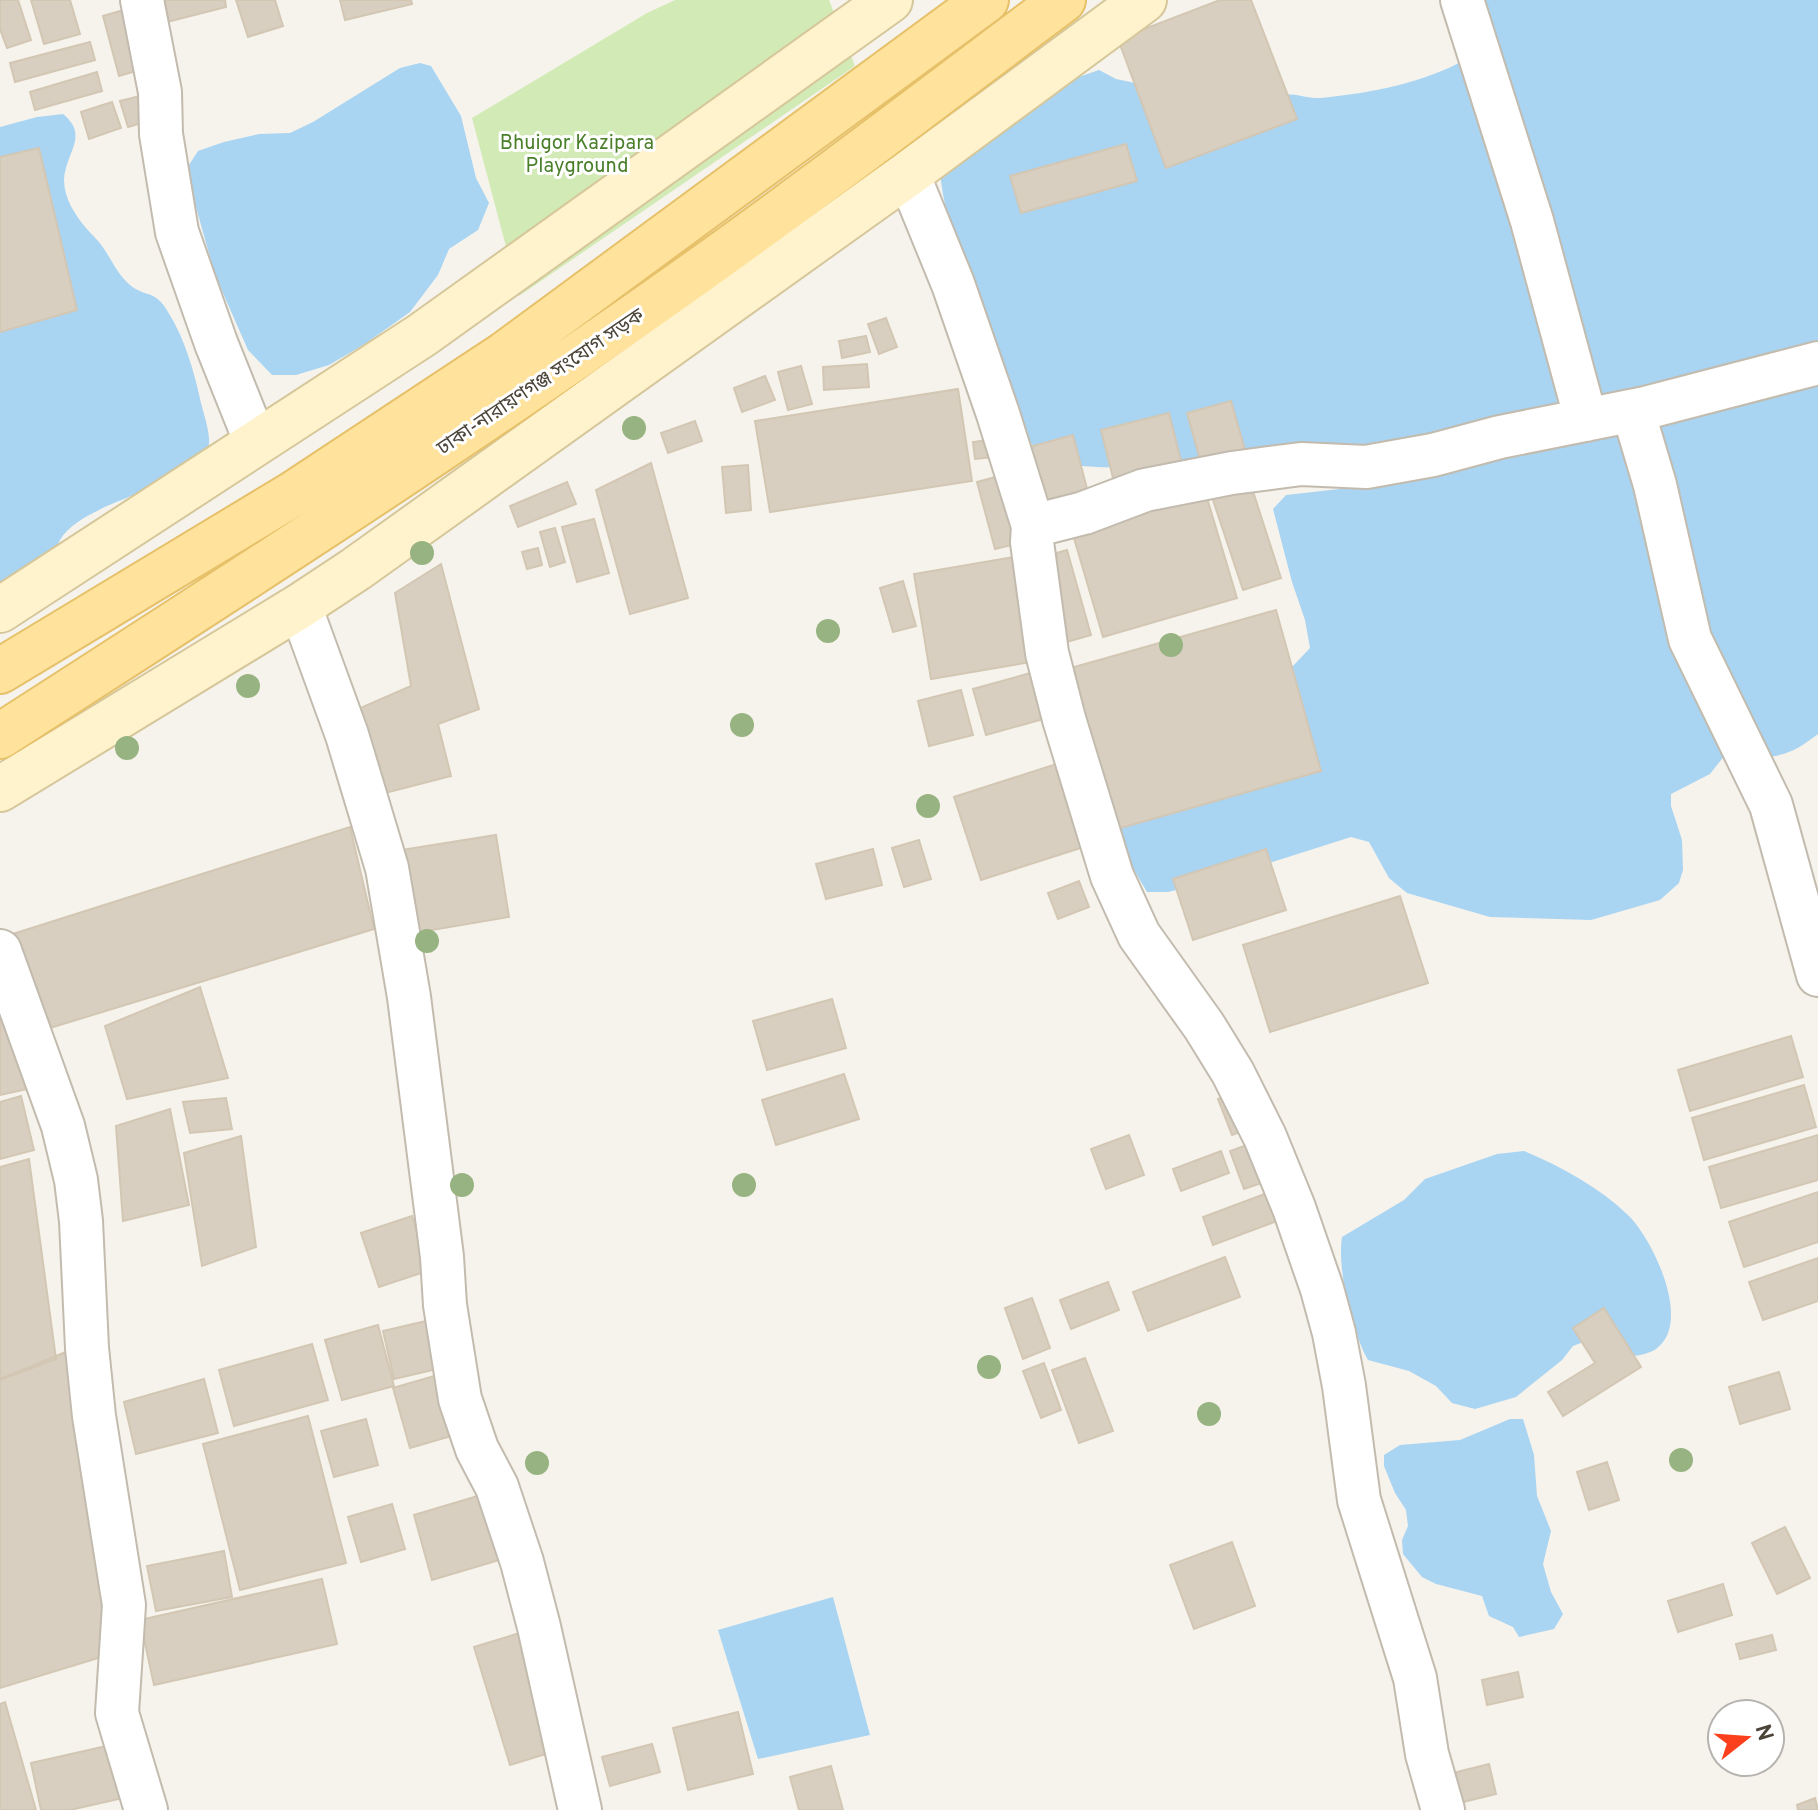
<svg xmlns="http://www.w3.org/2000/svg" width="1818" height="1810" font-family="Overpass,'Noto Sans Bengali',sans-serif">
  <style>
    .green { fill: #d2eab5 }
    .water { fill: #a9d4f2 }
    .building { fill: #d8cfc1; stroke: #d3c7b4; stroke-width: 2 }
    .lines { fill: none; stroke-linecap: round; stroke-linejoin: round }
    .street-casing { stroke: #c2bbae; stroke-width: 46 }
    .secondary-casing { stroke: #d6c79b; stroke-width: 48 }
    .primary-casing { stroke: #e6c16a; stroke-width: 48 }
    .street { stroke: #fff; stroke-width: 42 }
    .secondary { stroke: #fff3cd; stroke-width: 44 }
    .primary { stroke: #ffe39c; stroke-width: 44 }
    .tree { fill: #97b381 }
    .labels { text-anchor: middle; stroke-width: 6; stroke-linejoin: round; paint-order: stroke }
    .park-label { font-size: 20px; fill: #4a7f2a; stroke: #fff }
    .street-label { font-size: 20px; fill: #4b4439; stroke: #fff }
  </style>
  <rect width="100%" height="100%" fill="#f6f3ec"/>
  <!-- green -->
  <path class="green" d="M675,0H829L855,66L519,296L472,118L647,13Z"/>
  <!-- water -->
  <path class="water" d="M1473,0H1818V347L1601,401Z
    M1468,58L1556,385L1557,402L1551,409L1528,418L1361,448L1128,468C1107,467 1061,468 1044,456C1018,439 1015,395 1005,368C981,306 946,239 940,172L1067,81L1099,70L1116,79L1140,84L1278,95C1295,92 1307,99 1321,98C1371,93 1425,83 1468,58Z
    M420,63L431,66L461,116L476,178L489,203L478,230L449,249L438,275L410,312L365,344L329,365L296,375H272L248,350L215,275L194,200L187,168L198,151L224,142L259,134L290,133L313,122L400,68Z
    M63,114C90,136 65,153 64,180C64,198 75,215 86,228C91,234 98,240 102,246C112,260 117,274 130,285C146,298 155,289 168,312C185,339 194,371 201,403C204,415 210,432 209,444C203,487 85,497 60,540C57,545 56,552 54,557L0,589V127L37,117Z
    M1818,379V734C1801,747 1789,755 1767,757L1712,671L1648,418Z
    M1627,427L1725,755L1710,774L1671,794V806L1682,840L1683,870L1679,883L1660,900L1591,920L1490,917L1407,893L1389,878L1369,842L1351,837L1213,881L1168,892H1147L1131,865L1117,829L1250,678L1293,666L1310,648L1305,620L1292,582L1273,509L1286,495L1375,485Z
    M1524,1151C1562,1167 1599,1187 1629,1216C1653,1240 1693,1323 1656,1349C1648,1354 1636,1357 1627,1355C1616,1352 1604,1343 1594,1338L1573,1346L1562,1360L1516,1397L1475,1409L1452,1403L1436,1386L1409,1371L1368,1360C1352,1331 1337,1270 1342,1237L1404,1200L1425,1179L1497,1154Z
    M1510,1419H1523L1534,1455L1537,1496L1551,1531L1543,1564L1551,1592L1563,1614L1554,1629L1519,1637L1513,1627L1489,1616L1482,1596L1436,1584L1422,1577L1403,1554L1402,1540L1408,1526L1406,1510L1395,1493L1384,1466V1455L1400,1445L1460,1440Z
    M833,1597L870,1735L758,1759L718,1630Z"/>
  <!-- building -->
  <path class="building" d="M0,0H18L31,40L7,48L0,29Z
    M31,0H70L80,34L44,44Z
    M153,0H225L226,7L159,24Z
    M236,0H275L283,26L248,37Z
    M340,0H411L412,4L345,20Z
    M1220,0H1251L1297,119L1166,168L1118,39Z
    M137,6L153,66L119,76L103,16Z
    M90,42L95,60L15,82L10,63Z
    M97,72L102,91L35,110L30,92Z
    M152,93L159,118L128,127L120,101Z
    M112,102L121,128L89,139L81,112Z
    M1126,144L1137,181L1021,213L1010,176Z
    M39,148L77,310L0,332V157Z
    M886,318L897,347L879,354L868,324Z
    M866,336L870,352L842,358L839,341Z
    M867,364L869,387L824,390L823,367Z
    M801,366L812,404L788,410L778,372Z
    M765,376L775,400L742,412L734,388Z
    M958,389L972,481L770,512L755,421Z
    M1231,401L1245,450L1201,463L1187,413Z
    M1169,413L1183,469L1115,486L1101,430Z
    M695,421L702,441L668,453L661,433Z
    M1073,435L1091,504L1037,518L1019,450Z
    M1001,438L1003,456L975,459L973,442Z
    M651,463L688,598L630,614L596,490Z
    M748,465L751,510L726,513L722,467Z
    M1010,473L1028,541L995,549L977,482Z
    M1248,476L1281,578L1243,590L1209,488Z
    M567,482L576,504L518,527L510,506Z
    M1204,488L1237,598L1103,637L1071,528Z
    M594,519L609,573L577,582L562,527Z
    M555,528L565,562L550,567L540,532Z
    M538,548L542,565L527,569L522,552Z
    M1067,550L1091,635L1063,643L1039,558Z
    M1019,556L1037,661L931,679L914,574Z
    M441,564L479,709L438,724L451,776L373,796L349,713L411,686L395,593Z
    M903,581L916,626L893,632L880,588Z
    M1276,610L1321,771L1117,829L1071,668Z
    M1041,670L1054,716L986,735L973,689Z
    M961,690L973,735L929,746L918,701Z
    M1069,760L1096,843L981,880L954,797Z
    M350,827L374,929L50,1028L13,934Z
    M496,835L509,917L408,934L395,851Z
    M919,840L931,879L904,887L892,848Z
    M873,849L882,885L826,899L816,864Z
    M1266,849L1286,910L1193,940L1173,879Z
    M1079,881L1089,907L1058,919L1048,893Z
    M1400,896L1428,983L1270,1032L1243,945Z
    M200,987L228,1078L127,1099L105,1026Z
    M0,992L32,1088L0,1095Z
    M832,999L846,1048L767,1070L753,1021Z
    M1791,1036L1803,1077L1690,1111L1678,1070Z
    M844,1074L859,1119L776,1145L762,1100Z
    M1804,1085L1816,1127L1704,1160L1692,1118Z
    M1233,1093L1246,1130L1232,1135L1218,1099Z
    M21,1096L34,1150L0,1159V1102Z
    M226,1098L232,1129L190,1133L183,1102Z
    M170,1109L189,1205L123,1221L116,1126Z
    M1129,1135L1144,1175L1106,1189L1091,1149Z
    M1818,1135V1180L1721,1208L1709,1167Z
    M241,1136L256,1247L202,1266L184,1153Z
    M1247,1145L1262,1183L1244,1189L1230,1151Z
    M1221,1151L1229,1173L1181,1191L1173,1169Z
    M29,1159L56,1359L0,1380V1167Z
    M1818,1192V1242L1744,1267L1729,1222Z
    M1267,1193L1277,1221L1213,1245L1203,1217Z
    M412,1216L430,1270L379,1287L361,1233Z
    M1225,1257L1240,1297L1148,1331L1133,1292Z
    M1818,1258V1301L1763,1320L1749,1282Z
    M1108,1282L1119,1310L1071,1329L1060,1300Z
    M1032,1298L1050,1348L1023,1359L1005,1308Z
    M1604,1308L1641,1367L1563,1416L1548,1392L1595,1363L1573,1328Z
    M439,1318L450,1366L394,1379L383,1331Z
    M378,1325L394,1386L342,1400L325,1340Z
    M312,1344L328,1400L234,1426L219,1370Z
    M73,1349L108,1655L0,1688V1379Z
    M1085,1358L1113,1431L1079,1443L1052,1370Z
    M1044,1363L1061,1410L1041,1418L1023,1371Z
    M448,1372L465,1432L410,1448L393,1388Z
    M1779,1372L1790,1409L1740,1424L1729,1387Z
    M204,1379L218,1433L136,1454L124,1402Z
    M308,1416L346,1563L240,1590L203,1444Z
    M366,1419L378,1465L334,1477L321,1431Z
    M1607,1462L1619,1500L1589,1510L1577,1472Z
    M481,1495L499,1560L432,1580L414,1515Z
    M392,1504L405,1549L361,1562L348,1517Z
    M1785,1527L1810,1578L1777,1594L1752,1543Z
    M1232,1542L1255,1606L1194,1629L1170,1565Z
    M224,1551L232,1597L156,1611L147,1566Z
    M322,1579L337,1644L154,1685L140,1620Z
    M1723,1584L1732,1615L1678,1632L1668,1601Z
    M526,1631L562,1749L510,1765L474,1647Z
    M1772,1635L1776,1650L1740,1659L1736,1644Z
    M1518,1672L1523,1697L1487,1705L1482,1680Z
    M5,1702L36,1810H0V1704Z
    M738,1712L753,1774L688,1790L673,1728Z
    M652,1744L660,1772L610,1786L602,1757Z
    M111,1745L123,1798L70,1810H41L31,1763Z
    M1489,1764L1496,1794L1455,1804L1449,1774Z
    M831,1766L843,1810H799L790,1777Z
    M1815,1798L1818,1810H1798L1797,1805Z"/>
  <g class="lines">
    <defs>
      <path id="street" d="M142,0L160,92L161,134L177,232L216,343L256,443
        M1462,0L1532,221L1586,420
        M908,174L953,284L998,414L1033,526L1032,542L1047,653L1064,719L1112,876L1139,935L1204,1026L1233,1073L1265,1137L1294,1208L1322,1289L1334,1333L1344,1386L1359,1500L1415,1678L1427,1754L1443,1810
        M1633,411L1655,485L1690,639L1771,805L1818,975
        M1033,526L1084,513L1145,490L1232,473L1301,464L1366,467L1433,455L1500,437L1645,408L1818,363
        M300,606L347,735L387,868L409,997L442,1257L445,1305L460,1399L477,1449L497,1487L522,1562L539,1627L580,1810
        M0,951L63,1126L76,1180L81,1221L87,1348L94,1416L124,1605L117,1713L146,1810"/>
      <path id="secondary" d="M0,610L422,335L890,0
        M0,789L300,606L356,569L908,174L1144,0"/>
      <path id="primary" d="M0,671L293,494L505,354L986,0
        M0,736C224,592 448,448 666,294C801,199 931,99 1063,0"/>
    </defs>
    <!-- street casing -->
    <use href="#street" class="street-casing"/>
    <!-- secondary casing -->
    <use href="#secondary" class="secondary-casing"/>
    <!-- primary casing -->
    <use href="#primary" class="primary-casing"/>
    <!-- street -->
    <use href="#street" class="street"/>
    <!-- secondary -->
    <use href="#secondary" class="secondary"/>
    <!-- primary -->
    <use href="#primary" class="primary"/>
  </g>
  <!-- trees -->
  <g class="tree">
    <circle cx="634" cy="428" r="12"/>
    <circle cx="422" cy="553" r="12"/>
    <circle cx="828" cy="631" r="12"/>
    <circle cx="1171" cy="645" r="12"/>
    <circle cx="248" cy="686" r="12"/>
    <circle cx="742" cy="725" r="12"/>
    <circle cx="127" cy="748" r="12"/>
    <circle cx="928" cy="806" r="12"/>
    <circle cx="427" cy="941" r="12"/>
    <circle cx="462" cy="1185" r="12"/>
    <circle cx="744" cy="1185" r="12"/>
    <circle cx="989" cy="1367" r="12"/>
    <circle cx="1209" cy="1414" r="12"/>
    <circle cx="1681" cy="1460" r="12"/>
    <circle cx="537" cy="1463" r="12"/>
  </g>
  <g class="labels">
    <!-- park labels -->
    <g class="park-label">
      <text x="577" y="149">Bhuigor Kazipara<tspan x="577" dy="23">Playground</tspan></text>
    </g>
    <!-- street labels -->
    <g class="street-label">
      <text transform="translate(540 381) rotate(-34)" y="7">ঢাকা-নারায়ণগঞ্জ সংযোগ সড়ক</text>
    </g>
  </g>
  <!-- north arrow -->
  <g transform="translate(1746 1738) rotate(73)"><circle r="38" fill="#ffffff" stroke="#b7b4b0" stroke-width="2"/>
  <path d="M0-6L14 30L0 20L-14 30Z" fill="#fc3f1d"/>
  <text y="-12" font-size="22" font-weight="bold" text-anchor="middle" fill="#4b4439">N</text>
  </g>
</svg>
